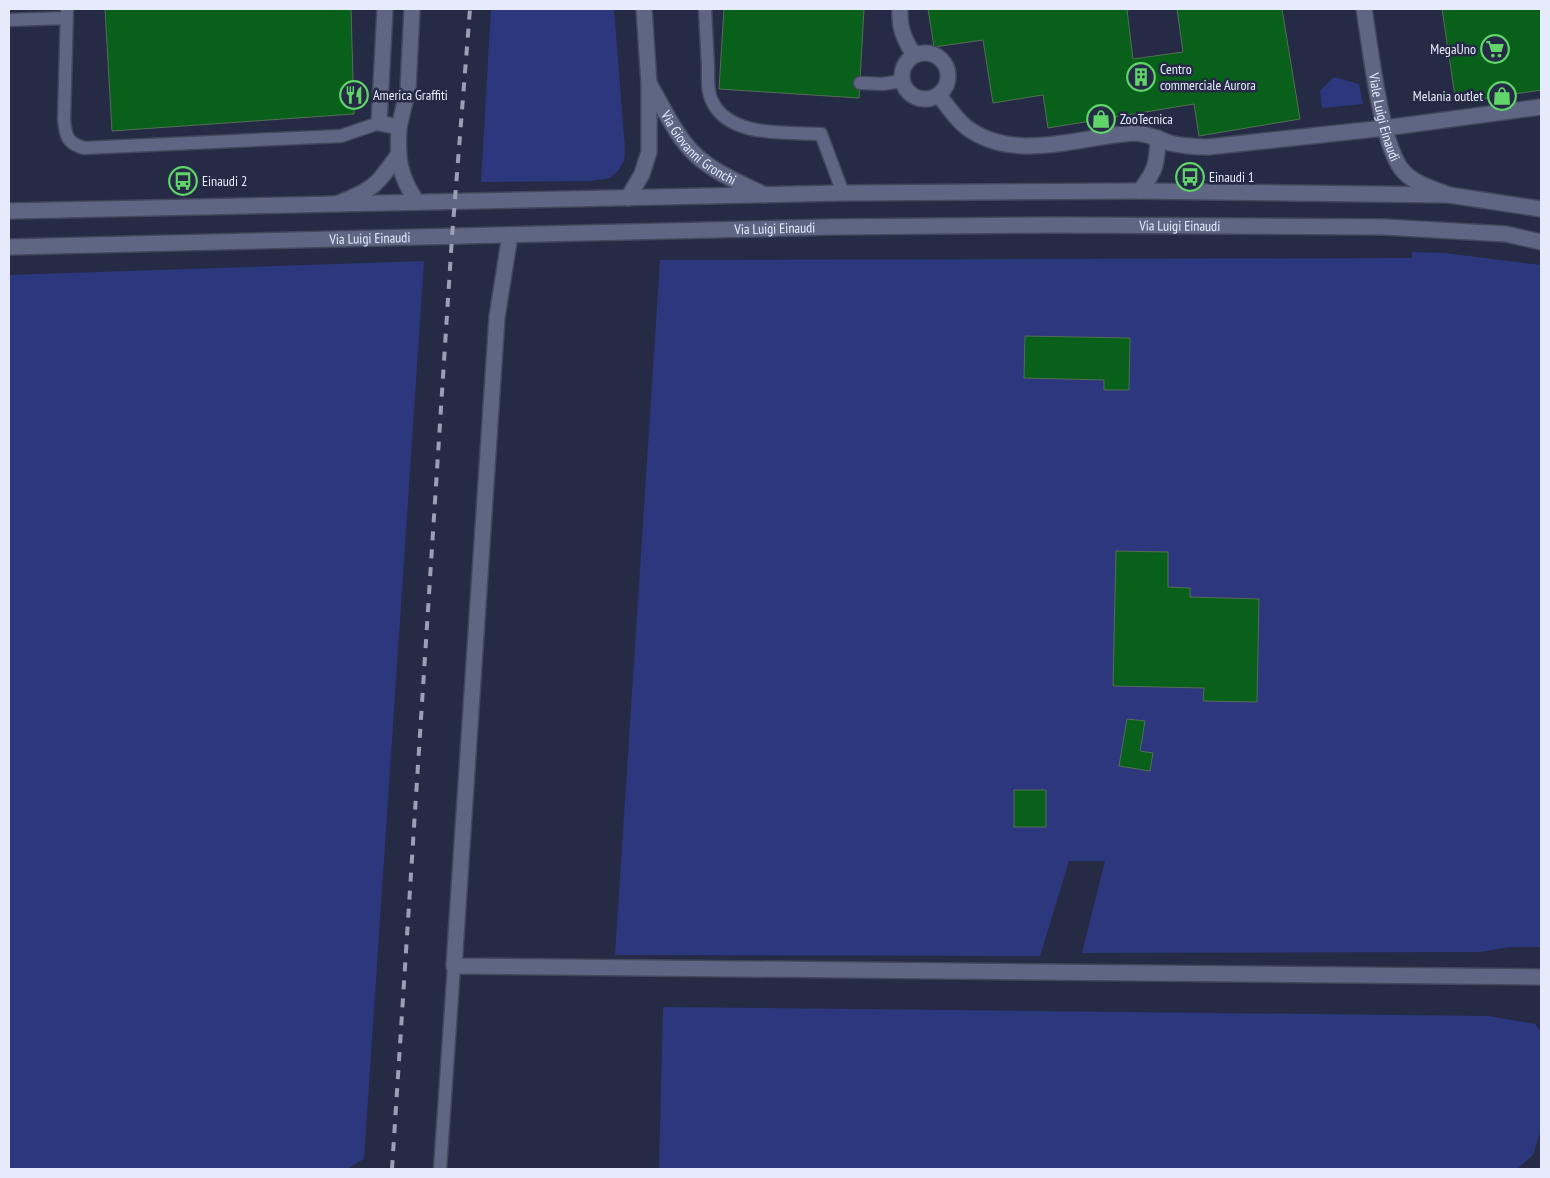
<svg xmlns="http://www.w3.org/2000/svg" width="1550" height="1178" font-family="'PT Sans Narrow',sans-serif">
  <style>
    .green { fill: #2c377d; fill-rule: evenodd }
    .building { fill: #08601a; stroke: #556d56 }
    .lines { fill: none; stroke-linecap: round; stroke-linejoin: round }
    .service-casing { stroke: #42475c; stroke-width: 15 }
    .minor-casing { stroke: #42475c; stroke-width: 18 }
    .secondary-casing { stroke: #42475c; stroke-width: 18 }
    .service { stroke: #5e6683; stroke-width: 12 }
    .minor { stroke: #5e6683; stroke-width: 15 }
    .secondary { stroke: #5e6683; stroke-width: 15 }
    .rail { stroke: #9a9fb3; stroke-width: 4; stroke-dasharray: 9 9; stroke-linecap: butt }
    .labels { text-anchor: middle; stroke-width: 5; stroke-linejoin: round; paint-order: stroke }
    .poi-label { font-size: 14px; fill: #e6ebfc; stroke: #252b45; text-anchor: start }
    .street-label { font-size: 14px; fill: #e6ebfc; stroke: #252b45 }
  </style>
  <rect width="100%" height="100%" fill="#252b45"/>
  <!-- green -->
  <path class="green" d="M491,9H614L625,149L624,161L618,171L610,178L590,181L481,182Z
    M1334,77L1359,84L1363,104L1322,108L1320,91Z
    M1412,252L1445,253L1541,265V947H1510L1481,952L1082,953L1105,861H1069L1040,956L615,955L660,260L1412,258ZM1025,336L1130,338L1129,390H1104V380L1024,378ZM1116,551L1168,552V587L1190,588V597L1259,599L1257,702L1203,700L1204,688L1113,686ZM1014,790H1046V827H1014Z
    M424,261L364,1159L347,1169H9V275Z
    M663,1007L1489,1016L1535,1024L1541,1032V1129L1533,1155L1517,1169H659Z"/>
  <!-- building -->
  <path class="building" d="M105,9H351L354,114L112,131Z
    M724,9H864L859,98L719,89Z
    M928,9H1136L1127,10L1133,59L1183,52L1177,9H1282L1300,119L1199,136L1194,104L1048,128L1043,95L993,103L983,40L934,47Z
    M1442,9H1541V90L1456,103Z
    M1025,336L1130,338L1129,390H1104V380L1024,378Z
    M1116,551L1168,552V587L1190,588V597L1259,599L1257,702L1203,701L1204,688L1113,686Z
    M1127,719L1145,721L1140,751L1153,753L1150,771L1119,766Z
    M1014,790H1046V827H1014Z"/>
  <g class="lines">
    <defs>
      <path id="service" d="M67,9L64,120C66,137 67,143 84,148L341,136L379,123
        M705,9C706,28 707,47 708,67C708,78 707,91 712,101C729,138 787,132 821,134L843,193
        M9,20L66,18
        M860,83L882,84L902,81
        M440,1169L454,966"/>
      <g id="minor">
        <path d="M385,9L379,123L399,127C397,158 399,176 417,202"/>
        <path d="M900,9C899,28 904,39 914,55"/>
        <path id="s1" d="M1364,9C1370,44 1381,149 1404,172C1415,184 1434,189 1449,195"/>
        <circle cx="925" cy="76" r="23"/>
        <path id="s2" d="M650,85C661,104 671,125 684,142C703,168 736,181 765,195"/>
        <path d="M939,95C947,106 955,118 966,127C1015,164 1080,136 1134,133C1147,133 1158,139 1170,143C1183,146 1195,147 1208,147L1385,128L1541,107"/>
        <path d="M399,127L408,89L412,9"/>
        <path d="M1140,191C1156,170 1157,164 1158,138"/>
        <path d="M628,198L642,174L649,152V84L644,9"/>
        <path d="M339,203C373,190 378,184 398,155"/>
        <path d="M510,235L497,317L454,966L1541,977"/>
      </g>
      <g id="secondary">
        <path d="M9,211L843,193L1140,191L1449,195L1541,209"/>
        <path id="s3" d="M9,247L831,227L1055,225L1384,227L1506,234L1541,242"/>
      </g>
    </defs>
    <!-- service casing -->
    <use href="#service" class="service-casing"/>
    <!-- minor casing -->
    <use href="#minor" class="minor-casing"/>
    <!-- secondary casing -->
    <use href="#secondary" class="secondary-casing"/>
    <!-- service -->
    <use href="#service" class="service"/>
    <!-- minor -->
    <use href="#minor" class="minor"/>
    <!-- secondary -->
    <use href="#secondary" class="secondary"/>
    <!-- rail -->
    <path class="rail" d="M392,1169L452,237L470,9"/>
  </g>
  <!-- icons -->
  <defs>
    <symbol id="supermarket-ring" viewBox="-11 -11 22 22"><circle r="9.5" fill="#252b45" stroke="#61d56a" stroke-width="1.5"/><path d="M-6-5.5h2.5l.6 2H6L4.5 2H-2.5L-4.4-4H-6ZM-1.5 3.2a1.3 1.3 0 1 0 .1 0ZM3 3.2a1.3 1.3 0 1 0 .1 0Z" fill="#61d56a"/></symbol>
    <symbol id="building-ring" viewBox="-11 -11 22 22"><circle r="9.5" fill="#252b45" stroke="#61d56a" stroke-width="1.5"/><path d="M-4-6H4V6H1V3H-1V6H-4ZM-2.5-4.3h1.7v1.8h-1.7ZM.8-4.3h1.7v1.8H.8ZM-2.5-1h1.7V.8h-1.7ZM.8-1h1.7V.8H.8Z" fill="#61d56a"/></symbol>
    <symbol id="restaurant-ring" viewBox="-11 -11 22 22"><circle r="9.5" fill="#252b45" stroke="#61d56a" stroke-width="1.5"/><path d="M-5-6h1v4h1v-4h1v4h1v-4h1v5L-1.5 .5V6h-2V.5L-5-1ZM5-6V6H3V1.5H1.5Q1.5-4 5-6Z" fill="#61d56a"/></symbol>
    <symbol id="shop-ring" viewBox="-11 -11 22 22"><circle r="9.5" fill="#252b45" stroke="#61d56a" stroke-width="1.5"/><path d="M-5-2.5h2.3a2.7 3.5 0 0 1 5.4 0H5L5.5 6h-11ZM-1.5-2.5h3a1.5 2.3 0 0 0-3 0Z" fill="#61d56a"/></symbol>
    <symbol id="bus-ring" viewBox="-11 -11 22 22"><circle r="9.5" fill="#252b45" stroke="#61d56a" stroke-width="1.5"/><path d="M-5-6H5V4H4V6H2V4H-2V6H-4V4H-5ZM-3.5-4V0h7V-4ZM-3.5 1.2v1.5H-2V1.2ZM2 1.2v1.5H3.5V1.2Z" fill="#61d56a"/></symbol>
  </defs>
  <g fill-rule="evenodd">
    <use href="#supermarket-ring" x="1479" y="33" width="32" height="32"/>
    <use href="#building-ring" x="1125" y="61" width="32" height="32"/>
    <use href="#restaurant-ring" x="338" y="79" width="32" height="32"/>
    <use href="#shop-ring" x="1486" y="80" width="32" height="32"/>
    <use href="#shop-ring" x="1085" y="103" width="32" height="32"/>
    <use href="#bus-ring" x="1174" y="161" width="32" height="32"/>
    <use href="#bus-ring" x="167" y="165" width="32" height="32"/>
  </g>
  <g class="labels">
    <!-- poi labels -->
    <g class="poi-label">
      <text x="1476" y="54" text-anchor="end">MegaUno</text>
      <text x="1160" y="74">Centro<tspan x="1160" dy="16">commerciale Aurora</tspan></text>
      <text x="373" y="100">America Graffiti</text>
      <text x="1483" y="101" text-anchor="end">Melania outlet</text>
      <text x="1120" y="124">ZooTecnica</text>
      <text x="1209" y="182">Einaudi 1</text>
      <text x="202" y="186">Einaudi 2</text>
    </g>
    <!-- street labels -->
    <g class="street-label">
      <text dy="5" stroke="none"><textPath href="#s1" startOffset="110">Viale Luigi Einaudi</textPath></text>
      <text dy="5" stroke="none"><textPath href="#s2" startOffset="81">Via Giovanni Gronchi</textPath></text>
      <text dy="5" stroke="none"><textPath href="#s3" startOffset="1171">Via Luigi Einaudi</textPath></text>
      <text dy="5" stroke="none"><textPath href="#s3" startOffset="766">Via Luigi Einaudi</textPath></text>
      <text dy="5" stroke="none"><textPath href="#s3" startOffset="361">Via Luigi Einaudi</textPath></text>
    </g>
  </g>
  <!-- border -->
  <rect width="1550" height="1178" fill="none" stroke="#e6ebfc" stroke-width="20"/>
</svg>
